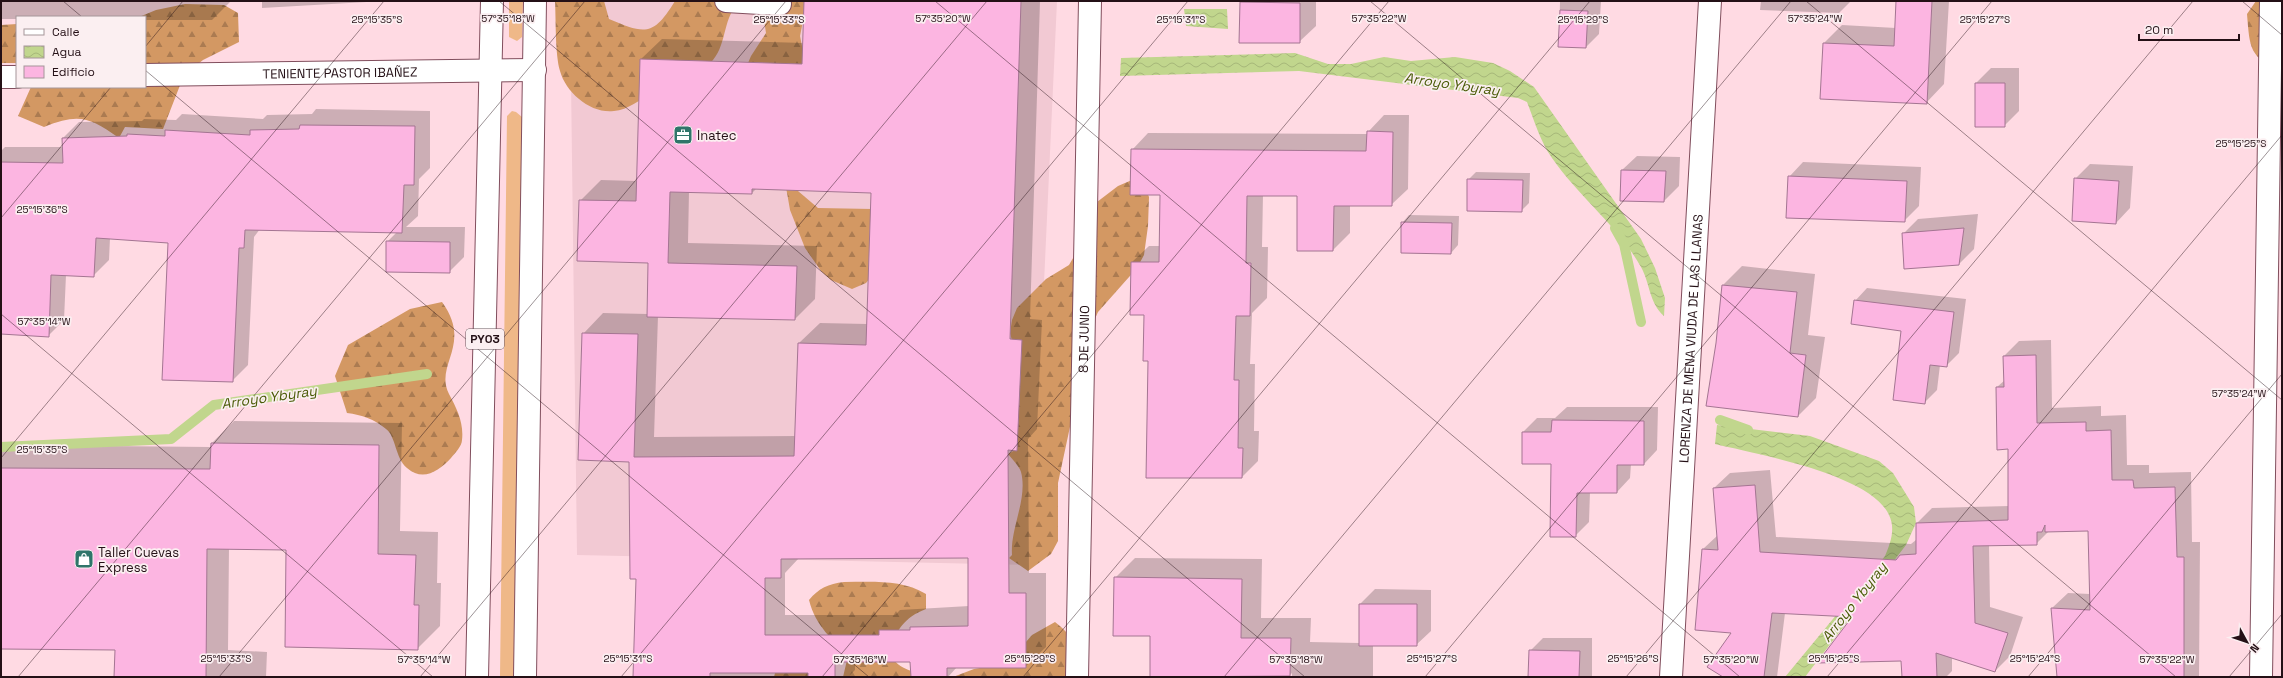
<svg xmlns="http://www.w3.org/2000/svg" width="2283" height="678" font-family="'Space Grotesk',sans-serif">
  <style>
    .built { fill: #f2c9d3 }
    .grass { fill: #efb888 }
    .forest { fill: url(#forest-firs) }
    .water { fill: url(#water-waves) }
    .shadow { fill: #0003; fill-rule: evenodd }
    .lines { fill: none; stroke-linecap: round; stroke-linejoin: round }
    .stream { stroke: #c1d68d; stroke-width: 10 }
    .building { fill: #fcb5e1; stroke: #a47592; fill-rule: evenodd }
    .minor-casing { stroke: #814e5d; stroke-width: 24 }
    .highway-casing { stroke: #814e5d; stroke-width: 24 }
    .minor { stroke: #fff; stroke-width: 22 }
    .highway { stroke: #fff; stroke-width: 22 }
    .ticks { fill: none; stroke: #241016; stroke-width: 1; stroke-opacity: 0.45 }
    .labels { text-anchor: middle; stroke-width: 3.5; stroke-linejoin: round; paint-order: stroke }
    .shield { fill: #fbeff1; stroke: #645358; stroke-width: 1 }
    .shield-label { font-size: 12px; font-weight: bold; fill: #241016 }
    .street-label { font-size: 13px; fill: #241016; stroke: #fbeff1 }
    .poi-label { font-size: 13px; fill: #241016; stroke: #fbeff1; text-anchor: start }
    .water-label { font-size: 14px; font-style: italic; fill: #4a5b07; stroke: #fbeff1 }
    .ticks-label { font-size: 10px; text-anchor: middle; fill: #241016; stroke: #fbeff1; stroke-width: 3.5; stroke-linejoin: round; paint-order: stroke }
  </style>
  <defs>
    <pattern id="forest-firs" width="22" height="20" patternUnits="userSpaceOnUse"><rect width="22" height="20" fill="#d39863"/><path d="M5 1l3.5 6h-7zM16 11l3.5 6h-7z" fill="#ab7b51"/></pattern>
    <pattern id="water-waves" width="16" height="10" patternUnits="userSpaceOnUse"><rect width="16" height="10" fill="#c1d68d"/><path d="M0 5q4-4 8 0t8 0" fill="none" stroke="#a6b779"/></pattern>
  </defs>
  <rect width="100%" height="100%" fill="#ffdae3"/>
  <!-- built -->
  <path class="built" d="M570,1H1057L1031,565L577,555Z"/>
  <!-- grass -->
  <path class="grass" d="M509,1H523L522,37L517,41L509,37Z
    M512,111L516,112L522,117L515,677H500L507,116Z"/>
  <!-- forest -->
  <path class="forest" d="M555,1H604L609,19C645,34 653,37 675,1H741C722,16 728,42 713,60C698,77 672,84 652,94C640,99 628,110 614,111C591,114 566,93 560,71C555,54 556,20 555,1Z
    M761,1H807L800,36L806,66L805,179L798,191L818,208L873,209L896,248L866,283L852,289L831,280L821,271L805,248L790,210L782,164L745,70L751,56L766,33Z
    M2256,1H2282V74C2249,55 2250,50 2247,14Z
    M185,4L224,5L238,13L239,42L203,60L184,75L163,129L125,127L119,138C89,117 79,113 44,127L18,116L31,87H145V17H139L156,10Z
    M17,24V63H1V25Z
    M1132,180L1144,184L1149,197L1148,226L1144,255L1137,268L1098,312L1080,351L1074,408L1058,483V541L1051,554L1028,571L1009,558L1012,555C1010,528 1028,499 1021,472C1019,466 1012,459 1008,454L1015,450L1017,360L1010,333L1012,320L1017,308L1046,279L1069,265L1076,253L1097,202L1118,186Z
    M442,302C473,345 434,364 449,394C457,409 464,423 462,440C462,446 455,453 451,458C439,471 423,482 407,468C395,458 396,436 386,429C374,419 362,415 347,413L335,376L348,345L410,309Z
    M844,582C870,582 902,579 926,594V609C903,618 899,629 887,650C898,671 911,670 932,677H843L847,660C833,637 816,628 809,600C819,588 828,584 844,582Z
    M1055,622C1078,639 1075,651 1076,677H953L974,669L1002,664L1013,657L1032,635Z
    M798,641L810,677H774L778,661Z"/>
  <!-- water -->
  <path class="water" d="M1184,9H1227L1228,29L1186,26Z
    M1295,53L1328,64H1351L1384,57L1411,61L1455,57L1493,63L1510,71L1534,87L1641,239L1655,268L1665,298L1664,316C1649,303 1650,283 1641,267C1618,226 1579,197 1552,158C1541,143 1534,120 1527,102L1518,98L1299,71L1120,76L1121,58Z
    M1717,425L1810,436L1879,461L1893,473L1914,507L1916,523L1906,545L1805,677H1785L1885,556C1890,544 1896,529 1889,515C1871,474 1756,454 1715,444Z"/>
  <!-- shadow -->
  <path class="shadow" d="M1,1H231L212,20H145V17H17V19H1Z
    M262,1H384L262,8Z
    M805,1H1040L1030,319L1042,320L1037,429L1028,439L1029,573H1046V647L1025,667H957L948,677H912L911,661H855V670L848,677H634L638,578L630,461L583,334L603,313L648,314L649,262L580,201L601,180L637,181L641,59L662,39L804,43ZM756,189L872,192L867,324L820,323L799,343L796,436L654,437L658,316L795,319L815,299L817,246L688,243L689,192L752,193ZM969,557V606L900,610L895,615H785V573L799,558Z
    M1241,1H1316V26L1299,42H1240Z
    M1560,1H1601L1599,34L1586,47L1559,46Z
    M1761,1H1851L1839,13L1760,10Z
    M1897,1H1949L1944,84L1926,103L1824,43L1842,25L1896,28Z
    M1991,68H2019V111L2004,126H1976V83Z
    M316,109L430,111V168L419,179L418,216L406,227H465L464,257L449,272L387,242L397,232L260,229L254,237L248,365L232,381L169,243L110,238L109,260L93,276L66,275L64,320L48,336L1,333V151L5,147H63V138L79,122L142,121L144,119L176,120L182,114L263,119L267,115L312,114Z
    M1384,115H1409L1408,189L1391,205H1350V233L1333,250H1298V195H1263L1262,247H1268L1267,298L1252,313L1250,364H1255L1254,431H1259L1258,461L1242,477L1149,360L1145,314L1132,262L1149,246H1160L1161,194L1132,150L1148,133L1367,134L1368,132Z
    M1637,156L1680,157L1679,186L1664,201L1622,170Z
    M1803,162L1921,167L1919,206L1904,221L1789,177Z
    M2090,164L2133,166L2130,208L2116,223L2075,179Z
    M1476,172L1530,173L1529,203L1522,210L1468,180Z
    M1978,214L1974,249L1959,264L1903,234L1918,219Z
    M1409,215L1459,216L1458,245L1451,253L1402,223Z
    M1742,266L1815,274L1808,335L1825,337L1816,398L1798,416L1717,343L1723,285Z
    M1867,288L1966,299L1959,353L1946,366L1940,365L1937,390L1924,403L1902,330L1855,301Z
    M2051,340L2052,408L2101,406V416L2126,415L2127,465H2149V473L2191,472L2192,542H2200L2199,677H2058L2052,608L2068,593L2090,594L2089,530L2049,531L2036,544L1989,545L1990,607L2023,617L2010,656L1995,671L1952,657V671L1946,677H1903L1902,660L1854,617L1785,613L1777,677H1725L1733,632L1703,549L1718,535L1714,488L1730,473L1770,470L1776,537L1911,544L1916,540L1917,523L1932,508L2009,506V448L1997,387L2005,380L2004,356L2019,341Z
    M1567,407H1658L1657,450L1644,464H1631L1630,478L1617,492H1590L1589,522L1575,536L1552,463L1523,432L1537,418H1555Z
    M234,421L402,423L400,531L438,532L437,583H441L440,626L417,649L287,549L229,548L228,650L267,652L266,677H115L117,649L1,648V445L211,447L212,443Z
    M1135,558L1262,559L1261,618H1311L1310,642L1360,643V604L1375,589L1431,590V631L1416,645H1373V677H1292V673L1290,675L1260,674V677H1151V635L1115,578Z
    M1543,638H1592V677H1529L1530,651Z"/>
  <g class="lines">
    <!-- stream -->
    <path class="stream" d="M1615,228L1624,244L1641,322
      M1720,420L1748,430
      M1,447L171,439L214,405L427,374"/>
  </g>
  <!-- building -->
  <path class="building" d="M804,1H1021L1010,339L1022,340L1017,451L1008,450L1009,593H1026V668H947V677H911L910,662H835V677H808V673H710V677H633L636,579H630L629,462L578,460L582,333L638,334L634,457L794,456L798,343L866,345L871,193L752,189V194L670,192L668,263L797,266L795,320L647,317L648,263L577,261L579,200L636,201L640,59L802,64ZM968,558V626L910,627V630H879V635H765V578H781V559Z
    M1896,1H1932L1927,104L1820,99L1823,43L1894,46Z
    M1240,2L1300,3V43H1239Z
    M1560,10L1588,11L1586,48L1558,47Z
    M1975,83H2005V127H1975Z
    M300,125L415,126L414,185H404L402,233L245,230L244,248H239L233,382L162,380L168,243L96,238L94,277L51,275L49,337L1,334V162L63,163L62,138L127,136V134L165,136V130L250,135V130L299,129Z
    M1367,131L1393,132L1392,206H1334L1333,251H1297V196H1247L1246,263H1251L1250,316H1236L1234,380H1239L1238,448H1243L1242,478H1146L1148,361H1143L1144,315H1130L1131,262H1159L1160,195H1130L1131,149L1366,151Z
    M1621,170L1666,171L1664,202L1620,201Z
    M1788,176L1907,181L1905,222L1786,218Z
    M2074,178L2119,181L2116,224L2072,221Z
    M1467,179L1523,180L1522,212L1467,211Z
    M1401,222L1452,223L1451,254L1401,253Z
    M1964,228L1959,265L1904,269L1902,233Z
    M386,241L450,242V273L386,272Z
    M1722,285L1797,292L1790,353L1806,355L1798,417L1706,406L1716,343Z
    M1854,300L1954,312L1947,367L1930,365L1925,404L1893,400L1901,331L1851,324Z
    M2036,355L2037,423L2086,422V431L2111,430L2112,480H2133L2134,488L2175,487L2177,557H2184V677H2057L2051,608L2090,610L2088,531L2045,532V525L2042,532H2037V545L1973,546L1975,623L2008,633L1995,672L1936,653L1937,677H1902L1901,661L1817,663L1852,617L1772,613L1764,677H1723L1707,667L1731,633L1695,630L1702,549L1718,550L1713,488L1755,485L1760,552L1896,560L1900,555L1916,554V523L2008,520V449L1997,450L1996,387H2004L2003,356Z
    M1552,420L1644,421V465H1617V493H1577L1576,537H1550L1551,464H1522V432H1551Z
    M211,443L379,445L378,554L416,555L414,605H419L418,650L285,647L286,550L207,549L206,677H114L115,650L1,649V468L210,469Z
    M1114,577L1242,579L1241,638H1291L1290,676L1150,677V636H1113Z
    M1359,604H1417V646H1359Z
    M1529,650L1580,651L1579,677H1528Z"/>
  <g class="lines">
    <defs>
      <g id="minor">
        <path d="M726,1L780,4"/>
        <path id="s1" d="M145,75L535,70"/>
        <path d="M1,77H17"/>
        <path id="s2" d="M1077,677L1090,1"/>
        <path id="s3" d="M1671,677L1710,1"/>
        <path d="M2261,677L2271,1"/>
      </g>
      <path id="highway" d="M477,677L492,1
        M525,677L535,1"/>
    </defs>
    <!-- minor casing -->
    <use href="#minor" class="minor-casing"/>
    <!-- highway casing -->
    <use href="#highway" class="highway-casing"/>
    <!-- minor -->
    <use href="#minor" class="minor"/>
    <!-- highway -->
    <use href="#highway" class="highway"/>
  </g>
  <!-- ticks -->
  <path class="ticks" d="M63,1L82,17M499,1L1305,677M935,1L1740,677M1370,1L2176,677M1806,1L2282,400M2242,1L2282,35M145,47L183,1M145,70L869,677M1,218L111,87M1,314L433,677M1,458L384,1M18,677L585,1M219,677L786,1M420,677L987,1M621,677L1188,1M822,677L1389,1M1023,677L1590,1M1224,677L1791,1M1425,677L1992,1M1626,677L2193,1M1827,677L2282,135M2028,677L2282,374M2229,677L2282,614"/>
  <!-- icons -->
  <defs>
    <symbol id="office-square" viewBox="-11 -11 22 22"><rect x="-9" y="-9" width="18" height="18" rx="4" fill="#2f756a" stroke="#fbeff1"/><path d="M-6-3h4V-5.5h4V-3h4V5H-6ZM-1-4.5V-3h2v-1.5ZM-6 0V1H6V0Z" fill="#fff"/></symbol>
    <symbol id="shop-square" viewBox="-11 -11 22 22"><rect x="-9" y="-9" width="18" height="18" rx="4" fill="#2f756a" stroke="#fbeff1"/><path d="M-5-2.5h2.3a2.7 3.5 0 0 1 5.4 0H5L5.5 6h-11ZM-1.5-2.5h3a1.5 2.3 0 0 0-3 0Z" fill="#fff"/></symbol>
  </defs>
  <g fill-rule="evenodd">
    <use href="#office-square" x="672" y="124" width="22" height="22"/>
    <use href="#shop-square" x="73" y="548" width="22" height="22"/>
  </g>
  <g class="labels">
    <!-- shield labels -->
    <rect class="shield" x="466" y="329" width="38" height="20" rx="3"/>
    <g class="shield-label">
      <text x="485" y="343">PY03</text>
    </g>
    <!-- street labels -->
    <g class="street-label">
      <text dy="5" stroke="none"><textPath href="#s1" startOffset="195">TENIENTE PASTOR IBAÑEZ</textPath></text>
      <text dy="5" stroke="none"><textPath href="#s2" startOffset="338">8 DE JUNIO</textPath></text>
      <text dy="5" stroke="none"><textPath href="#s3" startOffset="339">LORENZA DE MENA VIUDA DE LAS LLANAS</textPath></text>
    </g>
    <!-- poi labels -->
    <g class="poi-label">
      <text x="697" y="140">Inatec</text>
      <text x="98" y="557">Taller Cuevas<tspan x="98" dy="15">Express</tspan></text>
    </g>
    <!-- water labels -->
    <g class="water-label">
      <text transform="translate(1452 84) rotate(8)" y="5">Arroyo Ybyray</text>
      <text transform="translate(269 397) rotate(-8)" y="5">Arroyo Ybyray</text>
      <text transform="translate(1854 602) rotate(-52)" y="5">Arroyo Ybyray</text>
    </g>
  </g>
  <g class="ticks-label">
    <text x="1379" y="22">57°35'22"W</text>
    <text x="508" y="22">57°35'18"W</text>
    <text x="943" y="22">57°35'20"W</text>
    <text x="1815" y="22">57°35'24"W</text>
    <text x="377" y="23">25°15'35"S</text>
    <text x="779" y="23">25°15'33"S</text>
    <text x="1181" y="23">25°15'31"S</text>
    <text x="1583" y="23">25°15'29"S</text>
    <text x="1985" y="23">25°15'27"S</text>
    <text x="2241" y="147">25°15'25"S</text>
    <text x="42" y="213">25°15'36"S</text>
    <text x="44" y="325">57°35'14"W</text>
    <text x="2239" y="397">57°35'24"W</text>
    <text x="42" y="453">25°15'35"S</text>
    <text x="226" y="662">25°15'33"S</text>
    <text x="628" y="662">25°15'31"S</text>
    <text x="1030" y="662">25°15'29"S</text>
    <text x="1432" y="662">25°15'27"S</text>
    <text x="1633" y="662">25°15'26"S</text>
    <text x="1834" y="662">25°15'25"S</text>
    <text x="2035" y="662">25°15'24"S</text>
    <text x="424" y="663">57°35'14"W</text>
    <text x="860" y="663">57°35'16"W</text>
    <text x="1296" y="663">57°35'18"W</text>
    <text x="1731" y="663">57°35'20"W</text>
    <text x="2167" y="663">57°35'22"W</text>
  </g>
  <!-- border -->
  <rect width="2283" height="678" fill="none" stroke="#241016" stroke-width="4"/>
  <!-- legend -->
  <rect x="16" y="16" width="130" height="72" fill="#fbeff1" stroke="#a59699"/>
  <rect x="24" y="29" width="20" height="6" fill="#ffffff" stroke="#a59699"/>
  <text x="52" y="36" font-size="12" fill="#241016">Calle</text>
  <rect x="24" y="46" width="20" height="12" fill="url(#water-waves)" stroke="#a59699"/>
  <text x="52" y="56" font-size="12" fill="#241016">Agua</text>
  <rect x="24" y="66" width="20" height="12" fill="#fcb5e1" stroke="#a59699"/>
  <text x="52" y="76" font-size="12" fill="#241016">Edificio</text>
  <!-- north arrow -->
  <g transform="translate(2247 642) rotate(130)" stroke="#fbeff1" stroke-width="3" paint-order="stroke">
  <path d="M0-3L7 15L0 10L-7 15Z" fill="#241016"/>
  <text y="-6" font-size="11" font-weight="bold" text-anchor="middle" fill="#241016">N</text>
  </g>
  <!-- scale -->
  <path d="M2139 34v6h100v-6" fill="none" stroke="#241016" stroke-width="2"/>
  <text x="2145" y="34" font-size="12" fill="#241016" stroke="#fbeff1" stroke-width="3" paint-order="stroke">20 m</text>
</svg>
